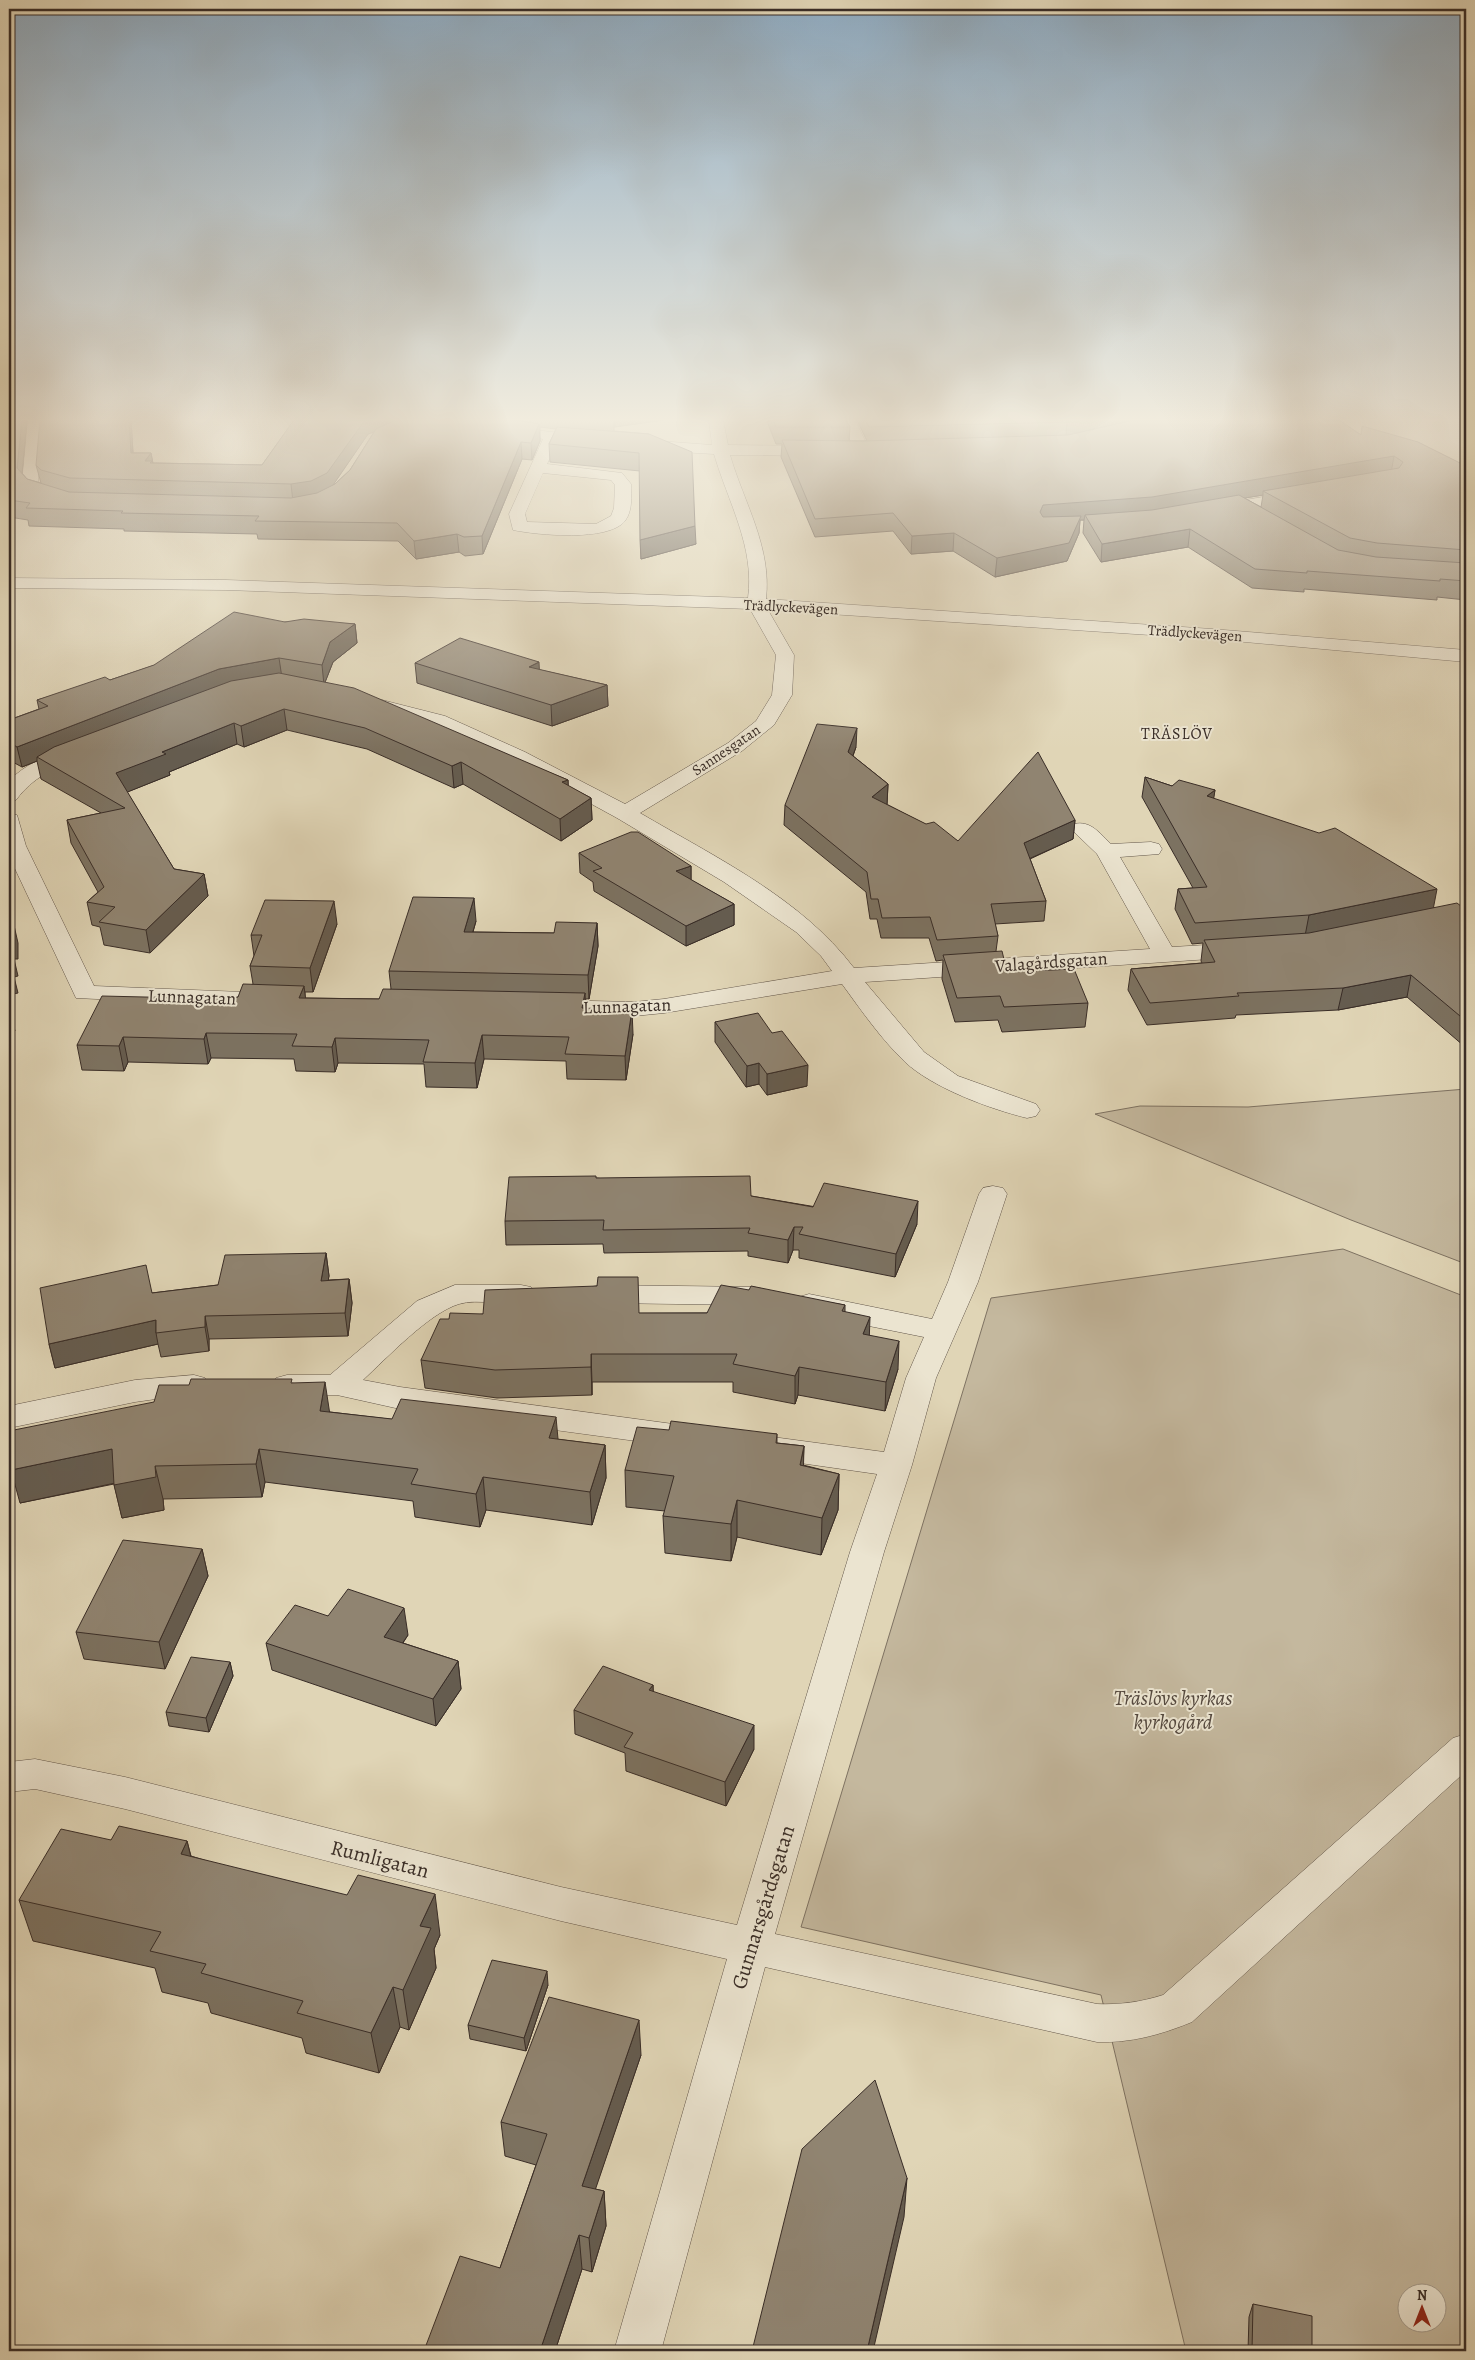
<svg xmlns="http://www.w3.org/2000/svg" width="1475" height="2360" font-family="Alegreya,serif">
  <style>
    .green { fill: #c4b89e; stroke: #7e7262; fill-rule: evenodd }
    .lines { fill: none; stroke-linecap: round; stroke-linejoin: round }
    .minor-casing { stroke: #63574b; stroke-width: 1 }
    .minor { fill: #ebe4d0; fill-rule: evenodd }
    .wall { fill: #7c7261; stroke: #392d27; fill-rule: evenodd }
    .shaded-wall { fill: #655c4f; stroke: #392d27 }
    .building { fill: #908471; stroke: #392d27 }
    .labels { text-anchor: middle; stroke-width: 4; stroke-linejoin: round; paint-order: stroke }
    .far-street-label { font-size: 15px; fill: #392d27; stroke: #ebe4d0 }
    .far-neighbourhood-label { font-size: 16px; letter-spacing: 1px; fill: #392d27; stroke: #ebe4d0 }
    .street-label { font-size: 18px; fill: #392d27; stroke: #ebe4d0 }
    .near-park-label { font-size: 21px; font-style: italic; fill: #55493f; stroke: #ebe4d0 }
    .near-street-label { font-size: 21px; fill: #392d27; stroke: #ebe4d0 }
  </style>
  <rect width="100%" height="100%" fill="#e0d5b6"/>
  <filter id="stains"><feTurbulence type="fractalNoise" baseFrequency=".004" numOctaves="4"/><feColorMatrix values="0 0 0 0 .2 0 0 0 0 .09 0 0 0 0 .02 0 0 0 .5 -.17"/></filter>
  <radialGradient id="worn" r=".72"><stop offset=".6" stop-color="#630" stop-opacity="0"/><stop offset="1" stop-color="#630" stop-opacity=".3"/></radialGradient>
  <!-- green -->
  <path class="green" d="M1466,1089V1264L1351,1220L1095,1114L1140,1106L1248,1107Z
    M1343,1249L1466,1297V2351H1186L1101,1995L801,1927L991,1298ZM1408,2292H1438V2322H1408Z"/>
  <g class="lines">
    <defs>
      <path id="minor" d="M28,420H42L38,483C46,492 61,490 67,499L65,502C50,506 31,496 22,484Z
        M467,420H487L526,429L595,437L598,440L590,445L558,441L547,464L622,473L631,484C631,497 633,510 625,521C608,542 537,535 513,530L509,514L543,439L470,425ZM543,473L611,480L615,485L614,508L611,516L596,524L527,522L525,514Z
        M709,420H723L728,445L819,446L827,451L819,456L730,455C744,503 772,547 766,599L1212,629L1466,650V662L1212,639L768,610L794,655L792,695L774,725L742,751L640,813C715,857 801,898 854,968L1150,949L1097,854L1071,829L1074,824C1091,820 1100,834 1111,844L1151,842L1159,844L1162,849L1159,854L1120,857L1172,947L1240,943L1248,945L1252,950L1248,955L1240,957L865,982L924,1052L958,1076L1036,1104L1040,1110L1036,1116L1027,1118C990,1109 933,1088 905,1062C881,1039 861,1010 842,984L664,1013L634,1016L549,1014L540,1012L537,1007L540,1002L549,1000L634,1002L664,999L832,971L821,956L796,932L724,882L617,818L511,760L431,724L375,710L372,706L375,702L382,700L445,716L525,752L625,804L728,743L756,721L772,695L776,655L750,609L226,590L9,588V578L226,580L748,598C755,547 728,502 714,454L645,450L637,445L645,440L712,445Z
        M841,420H855L870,451L867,454H857Z
        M1299,491L1305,493L1307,496L1305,499L1216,515L1208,510L1216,505Z
        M73,748L80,750L83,754L80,758C54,768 33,777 16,800L9,802V781C25,764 51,753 73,748Z
        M9,814L17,815L26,846L94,986L266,993L275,995L278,1000L275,1005L266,1007L76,998L9,856Z
        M993,1186L1003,1188L1007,1194L978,1282L936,1378L912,1465L884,1552L775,1934L1097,2004C1120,2005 1141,2002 1163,1995L1453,1738L1466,1734V1771L1192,2022C1160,2035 1131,2043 1097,2042L765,1967L661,2351H614L727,1959L561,1921L125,1809L35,1789L9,1792V1762L35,1759L125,1777L561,1887L737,1925L850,1552L877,1474L765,1458L754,1455L749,1447L754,1439L765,1436L884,1452L906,1378L924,1337L809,1314L799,1311L794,1304L799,1297L809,1294L932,1319L948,1282L979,1194L983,1188Z
        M455,1285H521L531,1287L536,1294L531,1301C509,1307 477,1298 459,1304C429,1313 387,1358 363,1380L400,1387L673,1424L684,1427L689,1435L684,1443L673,1446L400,1409L337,1395H287L276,1392L272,1385L276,1378L287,1375H330L417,1301Z
        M602,1285L754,1287L764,1289L769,1296L764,1303L754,1305L602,1303L592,1301L587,1294L592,1287Z
        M194,1375L205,1378L209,1385L205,1392L135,1402L9,1428V1406L135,1380Z"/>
    </defs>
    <!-- minor casing -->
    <use href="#minor" class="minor-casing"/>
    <!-- minor -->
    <use href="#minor" class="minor"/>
  </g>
  <!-- wall -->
  <path class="wall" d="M9,420H27L22,473L27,479L41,483L36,465L131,420L133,453H151L153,463L262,465L294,420L530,423V420H664L614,427V431L649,434L696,544L641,559L640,471L550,462L549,444L556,429L540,427V441L532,460L522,459L483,554L465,556L459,552L416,559L398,541L258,539L257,534L124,531V529L29,526L28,520L9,517ZM374,432L350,470L335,484L332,486L368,434Z
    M768,420H846L850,427L849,441H867L857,420H1339L1361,435L1466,466V600L1437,597V600L1304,589V592L1252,588L1188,547L1101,562L1083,533L1084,520H1080L1079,533L1067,561L995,577L953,551L911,554L893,531L815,537L781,457L782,444H776L768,424ZM1263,495L1261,507L1244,498Z
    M285,622L355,624L357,643L333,662L325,682L568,780V786L591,798L592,820L561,841L463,784L454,788L367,749L287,730L244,747L237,744L169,772L170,775L127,792L174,869L204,874L208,896L150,953L104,945L100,927L92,925L87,902L98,892L71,843L67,820L101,813L41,779L37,761L22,767L9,760V720L39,709L37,700L110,680Z
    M415,663L540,670L607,685L608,706L552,726L417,683Z
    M856,747L853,756L888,784L887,804H886L958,841L1075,820L1073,839L1030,859L1046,901L1044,921L995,924L998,936L996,951L1007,972L1088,1003L1085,1027L1002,1032L998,1020L955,1022L942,979L943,960L936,961L929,938H881L877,919H870L866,892L784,825L785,805Z
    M1145,777L1172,786L1215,790L1213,799L1433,908L1466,910V1045L1464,1046L1407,997L1338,1010L1236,1015L1235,1018L1147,1025L1128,990L1131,969L1202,963L1201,961L1203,943L1192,944L1175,909L1178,889L1193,888L1142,797Z
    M579,853L691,866V880L734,904V925L686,946L594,891L593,882L580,873Z
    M476,921L473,932L554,933L597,923L598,946L589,999H585L586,1009L633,1034L626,1080L567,1079L566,1061L484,1059L477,1088L426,1087L424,1064L338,1063L335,1072L296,1071L294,1059L211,1058L208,1064L128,1062L124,1071L82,1070L77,1045L230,999L238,997L253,984L250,966L254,956L251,935L337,924L313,992H305V998L379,999L391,989L389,971Z
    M715,1022L772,1033L807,1086L767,1095L759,1084L746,1087L715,1042Z
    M596,1178L751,1196L917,1224L895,1277L799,1258V1250H793L788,1263L748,1256V1251L604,1253L603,1244L506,1245L505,1221Z
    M326,1253L329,1276L328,1280L349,1279L352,1303L348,1336L209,1339V1351L161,1357L158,1344L55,1368L49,1344L152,1293L218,1285Z
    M749,1290L845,1305V1312L869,1335L898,1369L885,1411L798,1395L795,1404L733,1392V1382H592V1395L497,1398L425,1388L421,1360L449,1319L483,1314L707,1313Z
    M293,1383L330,1412L605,1445L606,1478L592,1525L486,1510L480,1527L415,1517L413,1501L265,1482L262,1497L163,1499L164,1510L122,1518L114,1484L20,1503Z
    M669,1430L777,1434V1443L804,1446L803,1465L839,1474L838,1510L821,1555L737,1537L731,1561L665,1553L663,1516L665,1511L626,1507L625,1470Z
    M202,1549L208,1576L165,1669L84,1659L76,1632Z
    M328,1616L408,1635L403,1643L458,1661L461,1689L436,1726L272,1670L266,1643Z
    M230,1662L233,1676L209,1732L169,1726L166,1712Z
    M653,1685V1692L754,1749L726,1806L626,1771L625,1753L575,1734L574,1710Z
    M111,1840L187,1841L191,1856L440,1935L434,1949L436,1968L409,2030L400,2027L379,2073L306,2053L302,2038L211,2013L208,2003L162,1992L155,1968L33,1941L19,1900Z
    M548,1985L526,2051L470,2039L468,2025Z
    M641,2055L595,2189L604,2191L606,2226L592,2272L582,2269L555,2351H425V2348L500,2268L536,2165L505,2156L501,2122Z
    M1253,2304L1312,2351H1248L1249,2317Z"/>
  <!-- shaded-wall -->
  <path class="shaded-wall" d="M22,420H27L21,485L17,468Z
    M129,420H131L134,470L131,453Z
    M365,420H422L388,426L368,434L329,491L293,502L291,484Z
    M614,420H664L614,427Z
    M1074,420H1149L1066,438L1067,422Z
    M539,424L540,441L532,460L531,443Z
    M521,442L522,459L483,554L482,536Z
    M151,453L154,471L145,461Z
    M1394,456L1391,473L1263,491V495L1150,514L1085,515L1084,520H1080L1079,533L1067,561L995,577L997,558L1042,523L1040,512L1043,505Z
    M695,526L696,544L641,559L640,540Z
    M1190,529L1188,547L1101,562L1102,544Z
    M954,533L953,551L911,554L912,536Z
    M457,534L459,552L416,559L414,541Z
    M355,624L357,643L333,662L324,685L322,665L330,642Z
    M279,658L282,678L37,757V761L22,767L17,747L219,669Z
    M539,662L540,683L529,667Z
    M607,685L608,706L552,726L551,705Z
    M284,709L287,730L244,747L241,726Z
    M234,723L237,744L169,772L170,775L120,795L116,773L162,752Z
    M857,728L856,747L847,771L848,752Z
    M461,762L463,784L454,788L452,766Z
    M568,780L569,801L562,782Z
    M888,784L887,804L871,816L872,797Z
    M1215,790L1212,810L1207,796Z
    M591,798L592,820L561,841L560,819Z
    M1075,820L1073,839L1022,862L1024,843Z
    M691,866V886L676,871Z
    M204,874L208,896L150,953L146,930Z
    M1437,889L1433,910L1305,936L1309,915Z
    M474,898L476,921L466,955L464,932Z
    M334,901L337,924L313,992L310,968Z
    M734,904V925L686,946V926Z
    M13,921L18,943V959H14L18,976L14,977L18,993L9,995V937Z
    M597,923L598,946L589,999L588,975Z
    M1411,975L1407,997L1338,1010L1343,988Z
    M304,986L307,1010L299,998Z
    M585,993L586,1017L582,1008Z
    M9,1008L15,1031L11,1032L14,1045L9,1046Z
    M632,1010L633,1034L626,1080L625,1056Z
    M206,1033L211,1058L208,1064L204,1039Z
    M482,1035L484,1059L477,1088L475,1063Z
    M1466,1036V1045L1464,1046Z
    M123,1037L128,1062L124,1071L119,1046Z
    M335,1038L338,1063L335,1072L332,1047Z
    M759,1063V1084L746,1087L747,1066Z
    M808,1065L807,1086L767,1095V1074Z
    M918,1201L917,1224L895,1277L896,1254Z
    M794,1227L793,1250L788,1263V1240Z
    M326,1253L329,1276L324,1304L321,1281Z
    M349,1279L352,1303L348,1336L345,1313Z
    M205,1316L209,1339V1351L205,1327Z
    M870,1317L869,1345L863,1334Z
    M156,1320V1333L158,1344L55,1368L49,1344Z
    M899,1341L898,1369L885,1411L886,1382Z
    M591,1354L592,1382V1395L591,1367Z
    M799,1367L798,1395L795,1404V1376Z
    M325,1382L330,1415L320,1411Z
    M556,1417L559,1450L549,1438Z
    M605,1445L606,1478L592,1525L590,1492Z
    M804,1446L803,1483L800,1465Z
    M112,1449L120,1482L20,1503L11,1470Z
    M259,1449L265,1482L262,1497L256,1464Z
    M155,1466L163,1499L164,1510L122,1518L114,1485Z
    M839,1474L838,1510L821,1555L822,1518Z
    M483,1477L486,1510L480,1527L476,1494Z
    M737,1500V1537L731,1561V1524Z
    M202,1549L208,1576L165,1669L159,1642Z
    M404,1608L408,1635L388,1664L384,1637Z
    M458,1661L461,1689L436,1726L433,1699Z
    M230,1662L233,1676L209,1732L206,1718Z
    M653,1685L654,1708L649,1690Z
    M754,1725V1749L726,1806L725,1782Z
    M187,1841L197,1882L181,1854Z
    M435,1894L440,1935L434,1949L436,1968L409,2030L403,1990L420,1926Z
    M547,1971L548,1985L526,2051L524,2038Z
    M393,1987L400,2027L379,2073L371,2033Z
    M639,2020L641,2055L585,2220L582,2186Z
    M907,2178L904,2217L873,2351H867Z
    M604,2191L606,2226L592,2272L589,2238Z
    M579,2235L582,2269L555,2351H540Z"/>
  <!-- building -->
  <path class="building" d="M9,420H22L17,468L27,479L69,492L291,498L317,493L335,484L350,470L376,429L396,420H517L539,424L531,443L521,442L482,536L464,537L457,534L414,541L397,523L255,521L259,516L121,513L123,511L26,508L30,503L9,500Z
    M40,420H129L131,453H151L145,461H152L150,463L262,465L294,420H365L327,473L311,481L291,484L70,478L41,470L36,465Z
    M773,420H846L850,427H776Z
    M865,420H1074L1067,422L869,427Z
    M1134,420H1339L1361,435L1362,426L1418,442L1466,466V467L1462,468L1466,470V550L1377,543L1350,538L1263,491L1399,468L1403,462L1394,456L1152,497L1043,505L1040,512L1043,517L1081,516L1069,543L997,558L954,533L912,536L893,513L815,519L782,440L863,441L1068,435Z
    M557,427L649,434L692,452L695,526L640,540L639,453L549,444Z
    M1239,495L1338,550L1376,557L1466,563V581L1440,579V581L1307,571V573L1255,569L1190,529L1102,544L1085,515L1152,510Z
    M234,612L285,622L304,619L355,624L330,642L322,665L279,658L219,669L17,747L9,742V720L48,706L37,700L105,677L110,680L154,665Z
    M460,638L539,662L529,667L607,685L551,705L415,663Z
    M279,673L354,688L568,780L562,782L591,798L560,819L461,762L452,766L365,728L284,709L241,726L234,723L162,752L166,754L116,773L174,869L204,874L146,930L99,922L115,907L87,902L104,887L67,820L125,808L37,757L54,747L231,681Z
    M817,724L857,728L848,752L888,784L872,797L926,824L934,822L958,841L1038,752L1075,820L1024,843L1046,901L991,904L998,936L937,940L930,917L882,918L878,899H871L867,872L785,805Z
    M1145,777L1172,786L1179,780L1215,790L1207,796L1319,833L1335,828L1437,889L1309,915L1195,923L1178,889L1207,887Z
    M631,832H638L691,866L676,871L734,904L686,926L593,871L602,868L579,853Z
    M413,897L474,898L464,932L554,933L556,922L597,923L588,975L389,971Z
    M265,900L334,901L310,968L250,966L262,935H251Z
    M1457,903L1466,910V1021L1411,975L1343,988L1237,993L1239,996L1150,1003L1131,969L1215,962L1204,940L1309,933Z
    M9,911L13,921V936L9,937Z
    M9,943L13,953L9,954Z
    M1002,951L1007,972L1074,969L1088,1003L1004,1007L1000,996L957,998L943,955Z
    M9,962L12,970L9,971Z
    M243,984L304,986L299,998L379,999L383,989L585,993L582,1008L632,1010L625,1056L565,1054L569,1037L482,1035L475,1063L423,1062L429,1040L335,1038L332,1047L292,1046L297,1034L206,1033L204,1039L123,1037L119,1046L77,1045L102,996L230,999L238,997Z
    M758,1013L772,1033L782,1031L808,1065L767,1074L759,1063L747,1066L715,1022Z
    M596,1176V1178L750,1176L751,1196L813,1207L824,1183L918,1201L896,1254L799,1234L803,1227H794L788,1240L748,1233L750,1228L603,1230L604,1220L505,1221L509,1177Z
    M326,1253L321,1281L349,1279L345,1313L205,1316V1327L156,1333V1320L49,1344L40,1288L146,1265L152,1293L218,1285L225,1255Z
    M598,1277H638L639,1313H707L721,1285L749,1290L751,1286L845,1305L842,1311L870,1317L863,1334L899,1341L886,1382L799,1367L795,1376L733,1364L737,1354H591V1367L495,1370L421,1360L440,1319H449L450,1313L483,1314L485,1290L597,1286Z
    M191,1379H292L291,1383L325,1382L320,1411L392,1419L401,1399L556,1417L549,1438L605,1445L590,1492L483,1477L476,1494L411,1484L418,1469L259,1449L256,1464L155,1466L156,1477L114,1485L112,1449L11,1470L9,1431L154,1402L159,1385H189Z
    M671,1421L777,1434L776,1443L804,1446L800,1465L839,1474L822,1518L737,1500L731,1524L663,1516L674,1476L625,1470L637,1427L669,1430Z
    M123,1540L202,1549L159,1642L76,1632Z
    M348,1589L404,1608L384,1637L458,1661L433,1699L266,1643L295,1605L328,1616Z
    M191,1657L230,1662L206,1718L166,1712Z
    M603,1666L653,1685L649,1690L754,1725L725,1782L624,1747L633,1733L574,1710Z
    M119,1826L187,1841L181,1854L347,1895L358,1875L435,1894L420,1926L431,1928L403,1990L393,1987L371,2033L297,2013L303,2001L201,1973L206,1964L150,1951L161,1932L19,1900L61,1829L111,1840Z
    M492,1960L547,1971L524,2038L468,2025Z
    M549,1997L639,2020L582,2186L604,2191L589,2238L579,2235L540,2351H437L425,2348L460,2256L500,2268L547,2134L501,2122Z
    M875,2080L907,2178L867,2351H752L802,2149Z
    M1253,2304L1312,2316V2351H1252Z"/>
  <!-- sky -->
  <linearGradient id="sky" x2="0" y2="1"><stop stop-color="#8eaac0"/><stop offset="0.56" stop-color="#f1ecde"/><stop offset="1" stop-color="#f1ecde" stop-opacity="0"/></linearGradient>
  <rect width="1475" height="750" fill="url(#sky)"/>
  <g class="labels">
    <!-- far-street labels -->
    <g class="far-street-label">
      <text transform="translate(791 607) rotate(3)" y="5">Trädlyckevägen</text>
      <text transform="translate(1195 633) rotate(4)" y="5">Trädlyckevägen</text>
      <text transform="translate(726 750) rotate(-34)" y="5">Sannesgatan</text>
    </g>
    <!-- far-neighbourhood labels -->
    <g class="far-neighbourhood-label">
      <text x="1177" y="739">TRÄSLÖV</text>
    </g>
    <!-- street labels -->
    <g class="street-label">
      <text transform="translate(1051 962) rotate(-4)" y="6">Valagårdsgatan</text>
      <text transform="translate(192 997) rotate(2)" y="6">Lunnagatan</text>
      <text transform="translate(627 1006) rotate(-2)" y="6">Lunnagatan</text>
    </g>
    <!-- near-park labels -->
    <g class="near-park-label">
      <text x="1173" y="1705">Träslövs kyrkas<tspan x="1173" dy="24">kyrkogård</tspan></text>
    </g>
    <!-- near-street labels -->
    <g class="near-street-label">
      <text transform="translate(380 1859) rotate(14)" y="7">Rumligatan</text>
      <text transform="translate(763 1907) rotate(-73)" y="7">Gunnarsgårdsgatan</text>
    </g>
  </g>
  <!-- margin -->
  <rect width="1475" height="2360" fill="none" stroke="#e0d5b6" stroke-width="30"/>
  <rect x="10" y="10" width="1455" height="2340" fill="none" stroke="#392d27" stroke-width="2.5"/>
  <rect x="15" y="15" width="1445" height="2330" fill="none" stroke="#392d27"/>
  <!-- north arrow -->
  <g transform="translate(1422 2308)"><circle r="24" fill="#ebe4d0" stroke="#a49b8c"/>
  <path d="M0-4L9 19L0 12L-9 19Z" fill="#8f2418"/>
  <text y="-8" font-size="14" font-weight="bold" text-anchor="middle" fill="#392d27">N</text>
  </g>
  <rect width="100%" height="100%" filter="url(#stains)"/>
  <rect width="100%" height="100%" fill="url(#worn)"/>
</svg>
